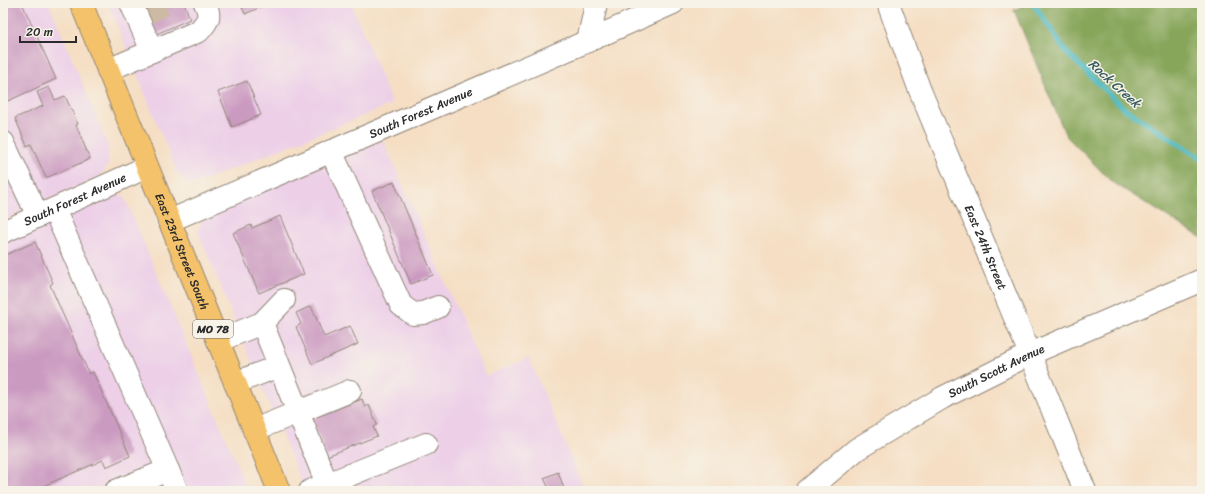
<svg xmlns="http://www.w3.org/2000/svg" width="1205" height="494" font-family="Sriracha,sans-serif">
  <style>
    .built { fill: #edd0e8 }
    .forest { fill: #87a65a; stroke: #596842 }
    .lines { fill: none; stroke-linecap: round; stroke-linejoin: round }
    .stream { stroke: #49b8c1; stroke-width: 5.5 }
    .building { fill: #cb9ac1 }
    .minor-tunnel { stroke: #cdbaa5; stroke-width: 22; stroke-dasharray: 22 11; stroke-linecap: butt }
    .minor-casing { stroke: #908477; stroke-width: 24 }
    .major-casing { stroke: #908477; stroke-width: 24 }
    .minor { stroke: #fff; stroke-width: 22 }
    .major { stroke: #f4c26a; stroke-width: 22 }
    .labels { text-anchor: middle; stroke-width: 3; stroke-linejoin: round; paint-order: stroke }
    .shield { fill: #f7f3e8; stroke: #686764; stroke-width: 1 }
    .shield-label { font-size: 11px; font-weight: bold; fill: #2b2b2b }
    .street-label { font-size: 12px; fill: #2b2b2b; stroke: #f7f3e8 }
    .water-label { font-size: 13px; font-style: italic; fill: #365c60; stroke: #f7f3e8 }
  </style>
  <rect width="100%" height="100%" fill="#f7f3e8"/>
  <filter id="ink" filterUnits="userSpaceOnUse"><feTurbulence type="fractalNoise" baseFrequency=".025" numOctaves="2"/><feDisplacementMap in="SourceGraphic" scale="8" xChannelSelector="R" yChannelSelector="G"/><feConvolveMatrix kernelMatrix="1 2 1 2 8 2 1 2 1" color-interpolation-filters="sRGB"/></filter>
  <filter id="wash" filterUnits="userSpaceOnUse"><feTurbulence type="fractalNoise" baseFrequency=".012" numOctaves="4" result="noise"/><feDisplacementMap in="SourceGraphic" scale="16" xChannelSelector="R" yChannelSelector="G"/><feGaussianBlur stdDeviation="0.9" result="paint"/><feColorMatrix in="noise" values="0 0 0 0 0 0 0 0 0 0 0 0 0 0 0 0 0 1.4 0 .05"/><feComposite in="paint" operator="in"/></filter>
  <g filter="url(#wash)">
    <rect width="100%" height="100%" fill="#f5dec3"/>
    <!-- built -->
    <path class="built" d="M3,3H49L108,146V165L100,176L3,221Z
      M108,3H351L392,104L195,184L184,181L176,170Z
      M383,140L486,376L529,358L585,491H305L198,232L201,221L211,211Z
      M112,194L124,196L248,491H3V240Z"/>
    <!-- forest -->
    <path class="forest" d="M1030,3H1202V238L1112,182L1066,136L1014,10Z"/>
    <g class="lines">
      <!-- stream -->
      <path class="stream" d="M1033,3L1066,52L1125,109L1202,159"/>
    </g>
    <g id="blocks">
      <!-- building -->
      <path class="building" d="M10,3H22L56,79L8,101L3,89V6Z
        M140,3H184L190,19L154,35Z
        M240,3H270L245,14Z
        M247,81L261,115L232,127L218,92Z
        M49,87L55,100L65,96L78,124L76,125L90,159L46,178L31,144L27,146L15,118L43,106L37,92Z
        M394,182L433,275L411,284L372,191Z
        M280,216L304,274L259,293L233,233L251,225L252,228Z
        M35,242L53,283L50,285L89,374L93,372L130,456L106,467L103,460L32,491H3V256Z
        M311,306L324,337L350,326L358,344L312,364L296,327L301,324L296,313Z
        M362,399L365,407L369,405L377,425L373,427L377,436L327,456L312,419Z
        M558,472L565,491H550L544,478Z"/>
    </g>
  </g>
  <g filter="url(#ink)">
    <use href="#blocks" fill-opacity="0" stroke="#908477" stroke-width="1"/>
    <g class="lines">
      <!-- minor-tunnel -->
      <path class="minor-tunnel" d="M145,14L169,3"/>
      <defs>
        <g id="minor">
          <path d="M131,3L152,51"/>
          <path id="s1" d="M888,3L919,88L1030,354L1085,491"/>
          <path d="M588,41L595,9L594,3"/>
          <path d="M108,70L199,31C209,20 211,16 205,3"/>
          <path d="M3,142L38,216"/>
          <path d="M331,151L401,305L413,314L423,313L438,307"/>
          <path d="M54,209L177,491"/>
          <path id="s2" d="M169,221L588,41L673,3"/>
          <path id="s3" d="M3,232L147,167"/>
          <path d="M262,323L327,484"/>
          <path d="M218,341L262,323L284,300"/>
          <path d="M235,383L279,366"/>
          <path d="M254,430L350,391"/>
          <path d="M116,491L168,470"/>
          <path d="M310,491L426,444"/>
          <path id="s4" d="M807,491L857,449L942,398L1030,354L1202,280"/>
        </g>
        <g id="major">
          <path id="s5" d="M81,3L279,491"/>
        </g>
      </defs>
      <!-- minor casing -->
      <use href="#minor" class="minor-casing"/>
      <!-- major casing -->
      <use href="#major" class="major-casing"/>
      <!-- minor -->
      <use href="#minor" class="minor"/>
      <!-- major -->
      <use href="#major" class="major"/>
    </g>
  </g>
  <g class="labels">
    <!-- shield labels -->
    <rect class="shield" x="193" y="320" width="40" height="18" rx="3"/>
    <g class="shield-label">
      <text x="213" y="333">MO 78</text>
    </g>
    <!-- street labels -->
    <g class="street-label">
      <text dy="4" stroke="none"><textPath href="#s2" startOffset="274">South Forest Avenue</textPath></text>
      <text dy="4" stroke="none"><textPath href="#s3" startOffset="79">South Forest Avenue</textPath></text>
      <text dy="4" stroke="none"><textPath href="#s1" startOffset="263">East 24th Street</textPath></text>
      <text dy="4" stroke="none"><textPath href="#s5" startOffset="268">East 23rd Street South</textPath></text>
      <text dy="4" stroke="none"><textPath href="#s4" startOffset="225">South Scott Avenue</textPath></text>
    </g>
    <!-- water labels -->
    <g class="water-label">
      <text transform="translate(1115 83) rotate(42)" y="5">Rock Creek</text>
    </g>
  </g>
  <!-- margin -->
  <rect width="1205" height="494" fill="none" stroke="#f7f3e8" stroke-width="16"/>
  <!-- scale -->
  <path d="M20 36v6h56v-6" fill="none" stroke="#2b2b2b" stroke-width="2"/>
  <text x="26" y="36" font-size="12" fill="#2b2b2b" stroke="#f7f3e8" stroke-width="3" paint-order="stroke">20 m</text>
</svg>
